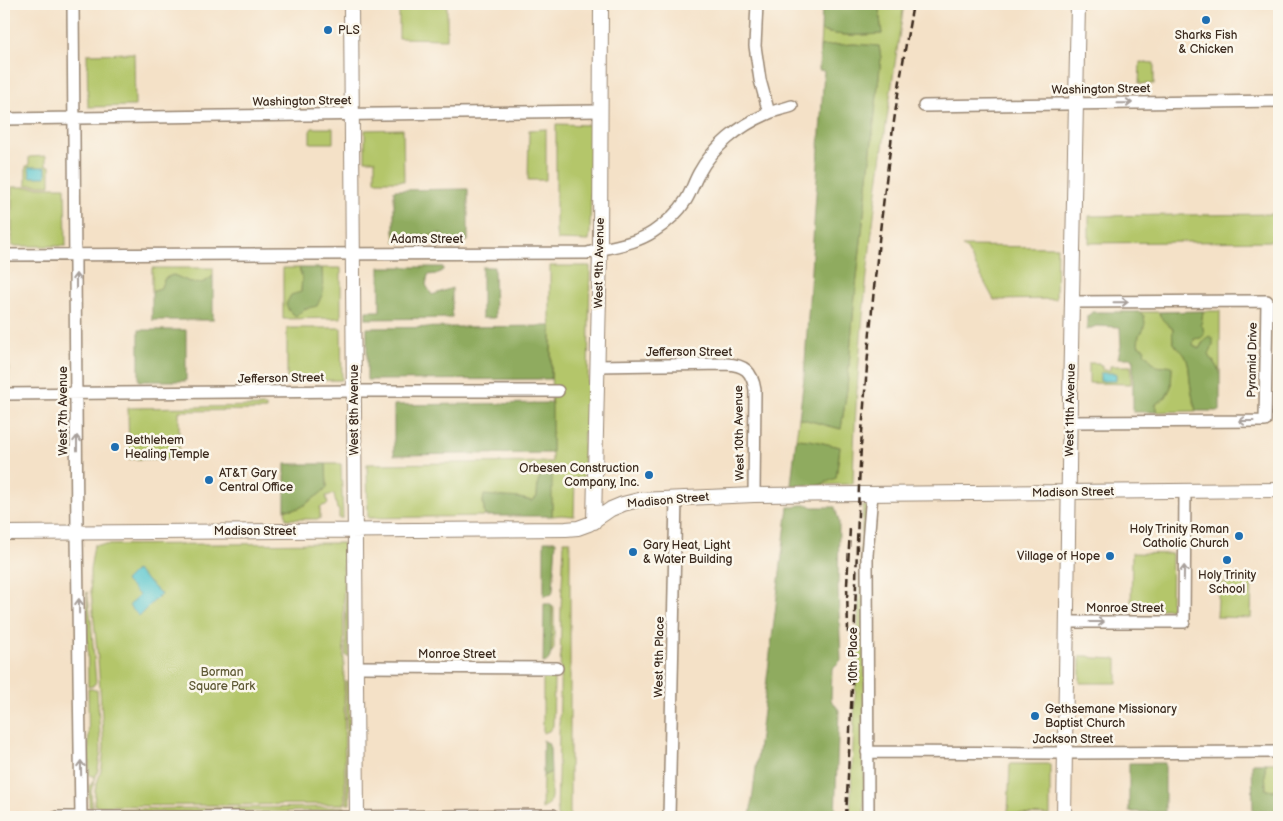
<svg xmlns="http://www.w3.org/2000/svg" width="1283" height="821" font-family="'Balsamiq Sans',sans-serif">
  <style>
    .green { fill: #b4c66a; stroke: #787844 }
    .forest { fill: #8fab5e; stroke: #656a3e }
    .water { fill: #59c6ce; stroke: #4a7876 }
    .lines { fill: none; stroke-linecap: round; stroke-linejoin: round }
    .minor-casing { stroke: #988672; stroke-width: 14 }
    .tertiary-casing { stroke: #988672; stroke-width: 16 }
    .minor { stroke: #fff; stroke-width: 11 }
    .tertiary { stroke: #fff; stroke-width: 14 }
    .rail { stroke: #3b2a1e; stroke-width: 2.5; stroke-dasharray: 8 4; stroke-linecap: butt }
    .oneway { stroke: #a79f9a }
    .poi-dot { fill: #1f6fb2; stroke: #fbf7ec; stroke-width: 2 }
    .labels { text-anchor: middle; stroke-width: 5; stroke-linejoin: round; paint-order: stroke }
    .poi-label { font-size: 12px; fill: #3b2a1e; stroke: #fbf7ec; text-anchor: start }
    .street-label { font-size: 12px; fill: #3b2a1e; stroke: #fbf7ec }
    .park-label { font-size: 12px; fill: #5f5935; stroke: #fbf7ec }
  </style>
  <rect width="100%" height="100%" fill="#fbf7ec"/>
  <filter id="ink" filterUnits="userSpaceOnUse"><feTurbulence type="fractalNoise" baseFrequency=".02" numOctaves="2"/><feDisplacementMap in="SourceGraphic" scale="10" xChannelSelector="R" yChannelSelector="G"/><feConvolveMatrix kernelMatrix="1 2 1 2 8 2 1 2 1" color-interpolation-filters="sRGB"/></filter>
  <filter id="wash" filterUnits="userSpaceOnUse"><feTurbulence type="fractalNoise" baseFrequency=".0096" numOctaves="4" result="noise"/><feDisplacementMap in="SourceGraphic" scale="20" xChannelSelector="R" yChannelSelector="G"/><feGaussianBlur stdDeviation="1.12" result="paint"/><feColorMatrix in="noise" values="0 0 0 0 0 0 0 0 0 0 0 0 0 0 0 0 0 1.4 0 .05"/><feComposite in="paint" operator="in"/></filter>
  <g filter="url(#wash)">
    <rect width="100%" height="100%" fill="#f4e1c7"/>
    <!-- green -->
    <path class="green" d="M399,4H447V39L399,38Z
      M870,4H904C880,162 856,323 853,484L820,485L836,478L840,447L810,440L796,439L799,418L841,429L847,389L854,305L881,58L879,46L853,44L820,46L821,31C841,37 861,35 882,34L879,9Z
      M134,53L135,106L88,107L87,54Z
      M1140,62L1154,63V84H1139Z
      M556,124L589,125L591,126L592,129L590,234L589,241L557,240L556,231Z
      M312,128H333V143H310V131Z
      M403,129L404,181H375V160H365V130Z
      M546,129V180H528L529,130Z
      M46,156V165L50,166V185H26V166H29V157Z
      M12,187H65L66,246H12Z
      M1279,214V241L1089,243V216Z
      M394,232L398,236L431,235L441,233L447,241L395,242Z
      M962,246L1057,247L1056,299L994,300L967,250Z
      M550,266H590V272L587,432H584L583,478H575L574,516L561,515L552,516L551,473L538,482L537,497L532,501L519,498L483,501L485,516L368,518L367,464L552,462L551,326L550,317Z
      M152,268H213V276C197,290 190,281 173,275L165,278L160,289L152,292Z
      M283,268H299L302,277L301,292L304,309L323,293L322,268H341V318L283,319Z
      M1203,311H1220V372L1209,355L1213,344L1202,343L1199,349L1193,345L1194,339L1201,326Z
      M1139,312H1159C1161,321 1167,323 1173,330C1170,350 1182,346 1187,360C1190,368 1189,379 1191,388C1192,396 1194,403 1196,411L1156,412V404L1166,396L1171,387L1172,367H1162L1156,366L1144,352L1137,345L1139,335L1144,316Z
      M287,328H341L342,380L287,381Z
      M4,335H8L9,383H4Z
      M1089,363H1099L1100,366H1102V370H1110V366H1131V384L1089,383Z
      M266,406V410L179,411V459H129L128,408Z
      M326,464H341L343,518H339V510L337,509L334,494L326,496L328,504L320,507V519H286L285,509C298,510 301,508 311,500C317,496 322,493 327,487Z
      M863,506H867L864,817H850Z
      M564,541H570V817H557L560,694L561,608Z
      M343,543L345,804L96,806L94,805L95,790L102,767L104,747L98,660L90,582V570L94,545Z
      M345,546H348L349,656H346Z
      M1132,553L1172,554L1171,609H1131Z
      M1219,583H1252L1251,618L1217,617Z
      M87,592L91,620L96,683L94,684L93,686L88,687Z
      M551,604L554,608V649L551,653L552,609Z
      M1080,656H1088L1095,658L1117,659V683H1080Z
      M543,671L551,674L554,679L553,726L549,731L543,733Z
      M346,681H349L350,804H347Z
      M88,689H93L94,690H97L101,750L98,770L91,791L92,807H89V785H92V781H94V776L89,775Z
      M1267,763H1279V790H1266L1265,766Z
      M1010,764H1050V815L1008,814Z
      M551,772V797L549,805L542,809L543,776Z
      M345,807L344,811L116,813L95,812V809Z"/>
    <!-- forest -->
    <path class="forest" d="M822,4H870L879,9L882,34C861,35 842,37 821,31Z
      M854,44L879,46L881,58L854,305L847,389L841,429L799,418L804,378L824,71L819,70L820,46Z
      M468,189V241H447L441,233L431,235L398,236L394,232V190Z
      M380,267H443V270L437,274L428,275L426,285L432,295L452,288V318L366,319V311H380Z
      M482,267H494L495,318H482Z
      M299,268H322L323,293L317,306L304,309L296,316L289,311L286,304L291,295L301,292L302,277Z
      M173,275C190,281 197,290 213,276V320H152V292L160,289L165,278Z
      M1203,311L1201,325L1203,327L1204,335L1201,338L1194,339L1193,345L1199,349L1206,338L1210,336L1213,338V344L1209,355L1220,372V411H1196C1194,403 1192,396 1191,388C1189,379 1190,368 1187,360C1182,346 1170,350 1173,329C1167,323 1161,321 1159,312Z
      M1093,312H1139L1144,316L1145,323L1143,331L1139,335L1138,345L1145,349L1144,352L1156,366L1162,367L1167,365L1172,366L1171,387L1166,397L1156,404V412H1133V358H1118L1121,346L1120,327L1096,326L1087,330V316Z
      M551,326V379L367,380V328Z
      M139,330H186V381H139Z
      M552,403V453L394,455V405Z
      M796,439L810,440L840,447L836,478L820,485H791Z
      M285,464H326L327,487C322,493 317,496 311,500C301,508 298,510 285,509Z
      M552,473V516H485L483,501L484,495L519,498L532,501L537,497L538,482L541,475Z
      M799,505H810L812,507H835L839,522L838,589L841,660L832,669L831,700L839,710L835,817H750L788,507H796Z
      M544,541H556L553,590L552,594L544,596Z
      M544,604H551L552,609L551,653C550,657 549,662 543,663Z
      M543,740L548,743L550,748L551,772L543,776Z
      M1129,763H1165V812H1129Z
      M1252,763H1267L1265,767L1266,790H1279V811H1253Z"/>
    <!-- water -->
    <path class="water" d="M29,167H46V177H30Z
      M1100,373H1116V381H1100Z
      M136,570L161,594L139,616L129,606L139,595L125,581Z"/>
  </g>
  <g filter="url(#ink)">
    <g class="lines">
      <defs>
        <path id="minor" d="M73,4L77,533L81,817
          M757,4L755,46L760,80L769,113
          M924,106L1279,101
          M4,119L600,111
          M4,255L588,253C610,246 633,245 653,232C665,224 678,213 686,200C691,192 694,182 699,173C713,147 739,126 767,114C775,110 784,109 792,106
          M597,366L726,364C745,365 752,371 755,390L754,495
          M4,394L354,391H558
          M1070,422L1265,421L1267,301L1072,302
          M1067,622H1184L1185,491
          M356,667L557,668
          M867,752L1065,753L1279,752
          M57,817H346L553,815
          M669,817L676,498
          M868,817L867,555L872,493"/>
        <path id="tertiary" d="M351,4L357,817
          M594,522L600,249L601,4
          M4,533L566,529L578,528L589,524L611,509L623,504L639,500L754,495L1279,490
          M1064,817L1070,398L1078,4"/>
      </defs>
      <!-- minor casing -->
      <use href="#minor" class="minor-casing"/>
      <!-- tertiary casing -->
      <use href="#tertiary" class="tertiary-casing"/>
      <!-- minor -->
      <use href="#minor" class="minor"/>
      <!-- tertiary -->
      <use href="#tertiary" class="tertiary"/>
      <!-- rail -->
      <path class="rail" d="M848,633L847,585L850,528
        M846,817C849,760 851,702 854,645C857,570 857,494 863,419C873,280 888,141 913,4"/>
    </g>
    <!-- one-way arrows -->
    <defs><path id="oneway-shaft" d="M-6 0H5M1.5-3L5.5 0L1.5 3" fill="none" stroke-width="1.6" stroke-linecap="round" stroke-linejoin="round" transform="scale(1.25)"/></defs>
    <g class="oneway">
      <use href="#oneway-shaft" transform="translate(1125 103) rotate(-1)"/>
      <use href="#oneway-shaft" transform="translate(76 281) rotate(-90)"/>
      <use href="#oneway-shaft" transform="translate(1121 302) rotate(-1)"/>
      <use href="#oneway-shaft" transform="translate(1246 421) rotate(180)"/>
      <use href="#oneway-shaft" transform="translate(77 443) rotate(-90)"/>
      <use href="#oneway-shaft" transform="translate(1184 573) rotate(-89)"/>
      <use href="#oneway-shaft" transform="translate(79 606) rotate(-91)"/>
      <use href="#oneway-shaft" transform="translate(1097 622)"/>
      <use href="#oneway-shaft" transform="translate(81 768) rotate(-91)"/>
    </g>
  </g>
  <!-- markers -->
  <g class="poi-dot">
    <circle cx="1206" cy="20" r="5"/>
    <circle cx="328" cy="30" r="5"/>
    <circle cx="115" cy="447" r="5"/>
    <circle cx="649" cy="475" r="5"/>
    <circle cx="209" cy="480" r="5"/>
    <circle cx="1239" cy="536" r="5"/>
    <circle cx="633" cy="552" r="5"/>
    <circle cx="1110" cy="556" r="5"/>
    <circle cx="1227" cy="560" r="5"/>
    <circle cx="1035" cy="716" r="5"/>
  </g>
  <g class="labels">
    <!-- poi labels -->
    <g class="poi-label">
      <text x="338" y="34">PLS</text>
      <text x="1206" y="39" text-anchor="middle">Sharks Fish<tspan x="1206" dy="14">&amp; Chicken</tspan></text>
      <text x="125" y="444">Bethlehem<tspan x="125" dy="14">Healing Temple</tspan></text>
      <text x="639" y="472" text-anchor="end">Orbesen Construction<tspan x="639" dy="14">Company, Inc.</tspan></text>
      <text x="219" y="477">AT&amp;T Gary<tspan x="219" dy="14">Central Office</tspan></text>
      <text x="1229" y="533" text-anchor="end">Holy Trinity Roman<tspan x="1229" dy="14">Catholic Church</tspan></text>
      <text x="643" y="549">Gary Heat, Light<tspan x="643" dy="14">&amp; Water Building</tspan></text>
      <text x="1100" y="560" text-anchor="end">Village of Hope</text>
      <text x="1227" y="579" text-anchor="middle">Holy Trinity<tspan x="1227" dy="14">School</tspan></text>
      <text x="1045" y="713">Gethsemane Missionary<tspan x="1045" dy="14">Baptist Church</tspan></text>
    </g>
    <!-- street labels -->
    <g class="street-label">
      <text transform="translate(1101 89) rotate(-1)" y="4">Washington Street</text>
      <text transform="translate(302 101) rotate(-1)" y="4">Washington Street</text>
      <text x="427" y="243">Adams Street</text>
      <text transform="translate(599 263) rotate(-89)" y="4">West 9th Avenue</text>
      <text x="689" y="356">Jefferson Street</text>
      <text transform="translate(1252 360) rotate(-89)" y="4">Pyramid Drive</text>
      <text transform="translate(281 378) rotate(-1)" y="4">Jefferson Street</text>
      <text transform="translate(354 410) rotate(-90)" y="4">West 8th Avenue</text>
      <text transform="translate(1070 410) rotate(-89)" y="4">West 11th Avenue</text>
      <text transform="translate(63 411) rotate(-90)" y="4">West 7th Avenue</text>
      <text transform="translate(739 433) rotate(-91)" y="4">West 10th Avenue</text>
      <text transform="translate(1073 492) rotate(-1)" y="4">Madison Street</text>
      <text transform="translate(668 500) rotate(-5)" y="4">Madison Street</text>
      <text x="255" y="535">Madison Street</text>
      <text x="1125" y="612">Monroe Street</text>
      <text x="457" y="658">Monroe Street</text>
      <text transform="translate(853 655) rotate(-90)" y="4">10th Place</text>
      <text transform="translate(659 657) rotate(-89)" y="4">West 9th Place</text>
      <text x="1073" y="743">Jackson Street</text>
    </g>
    <!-- park labels -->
    <g class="park-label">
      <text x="222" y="676">Borman<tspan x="222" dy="14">Square Park</tspan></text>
    </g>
  </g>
  <!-- margin -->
  <rect width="1283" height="821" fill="none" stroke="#fbf7ec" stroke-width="20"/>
</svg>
